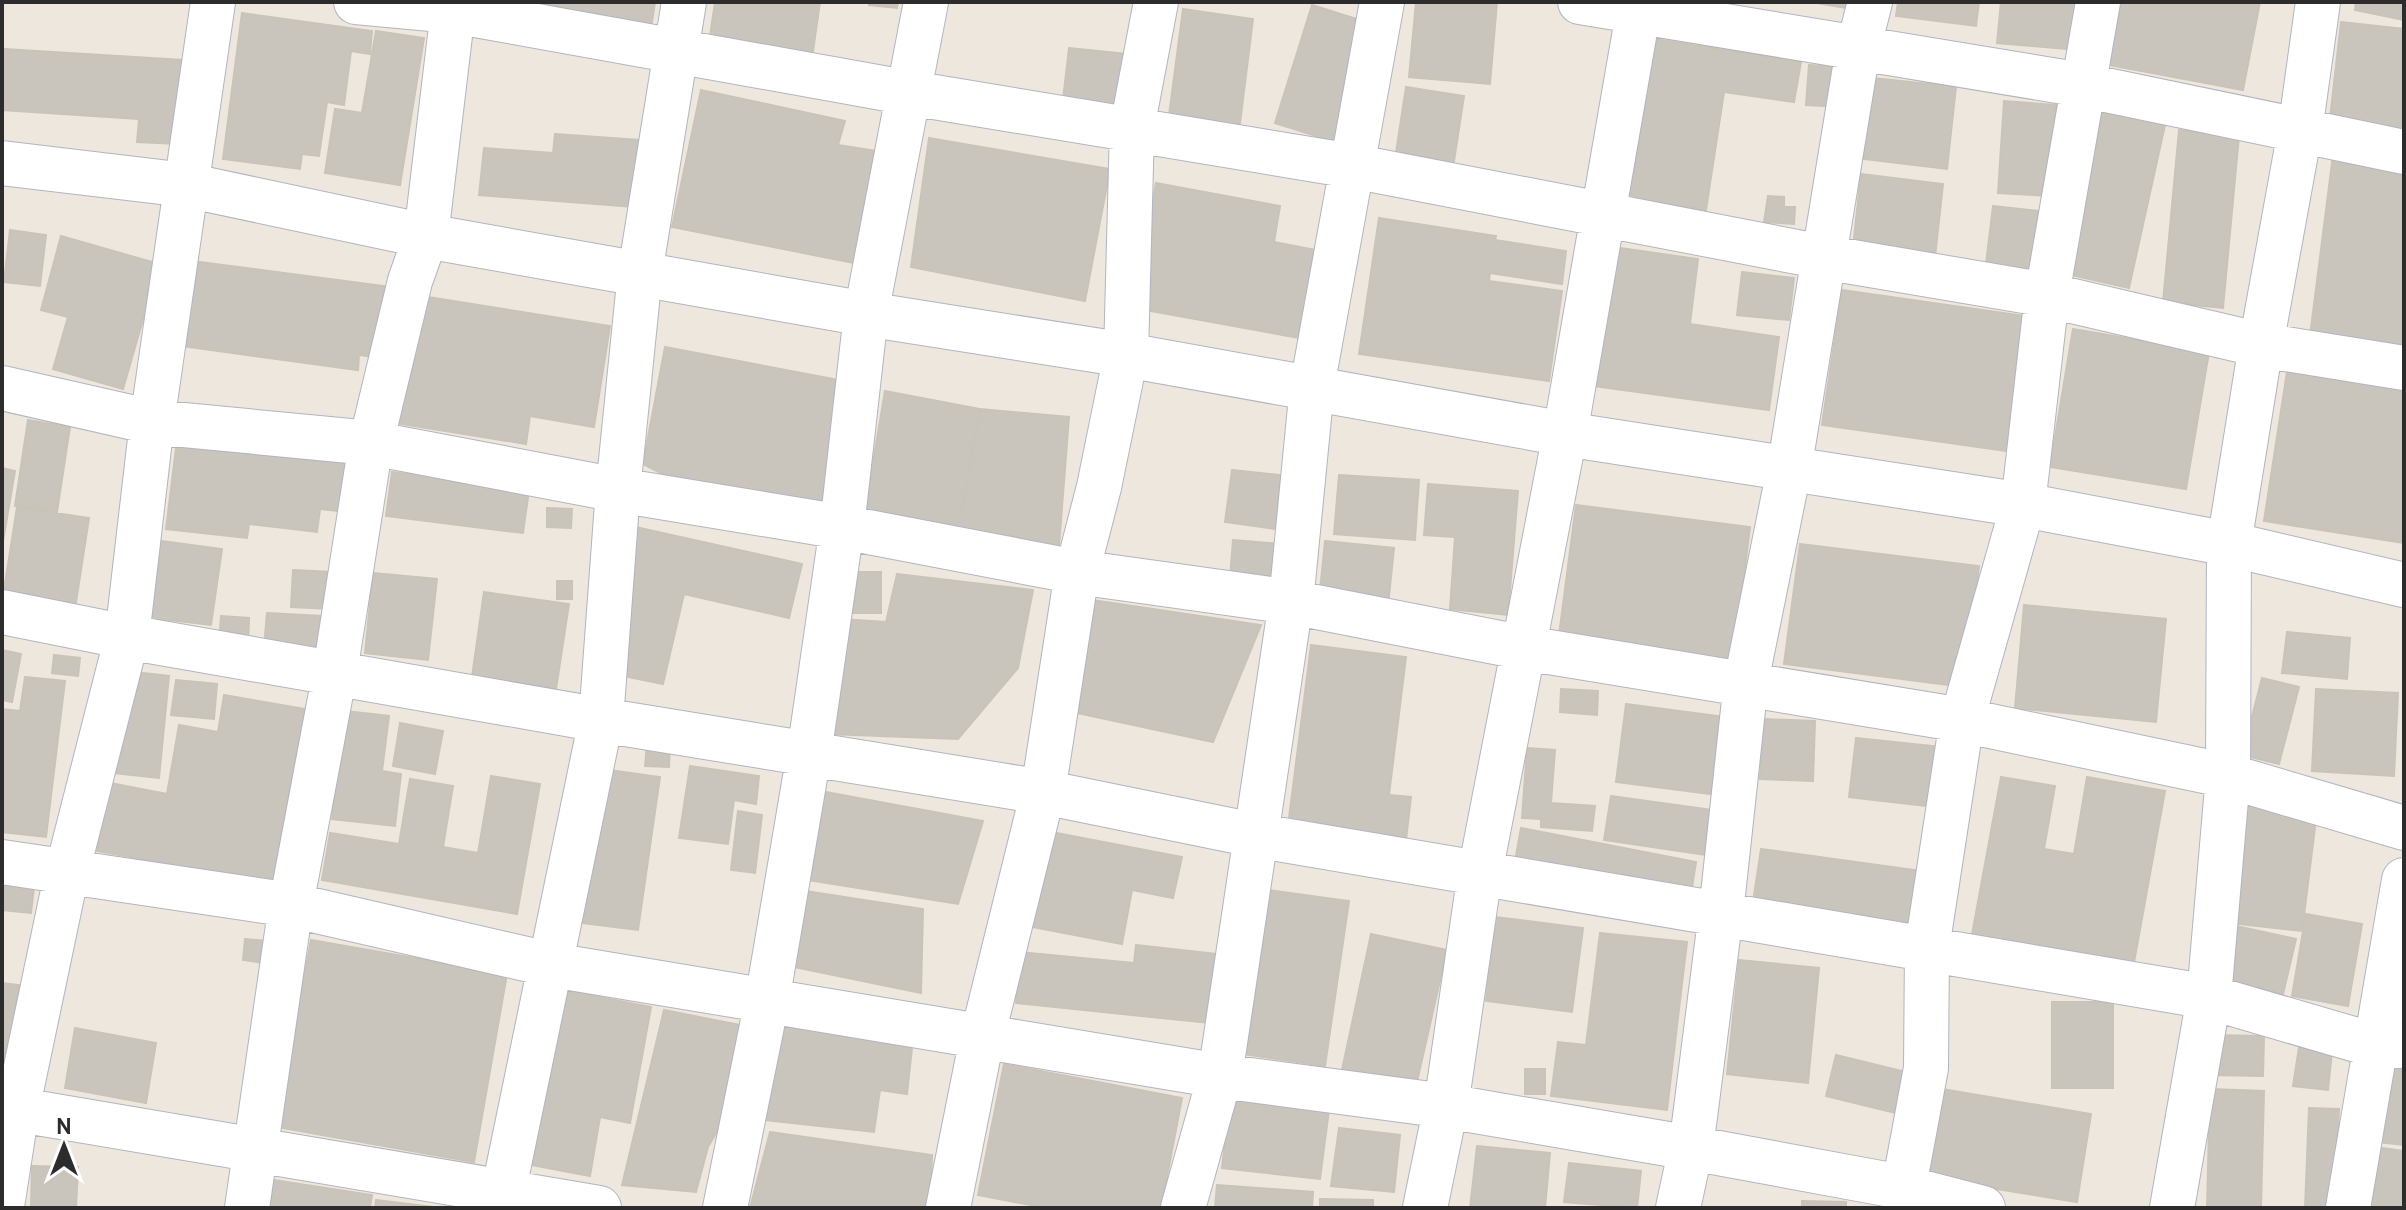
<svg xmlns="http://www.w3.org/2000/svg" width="2406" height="1210" font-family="Overpass,sans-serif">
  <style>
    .building { fill: #c9c5bc; stroke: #cac3b7; stroke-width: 2 }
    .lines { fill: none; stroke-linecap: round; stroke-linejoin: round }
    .street-casing { stroke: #b2b4c0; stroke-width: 46 }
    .secondary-casing { stroke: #b2b4c0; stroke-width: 46 }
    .street { stroke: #fff; stroke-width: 44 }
    .secondary { stroke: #fff; stroke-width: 44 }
  </style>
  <rect width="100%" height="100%" fill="#eee7de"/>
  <!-- building -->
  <path class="building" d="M484,2H655L650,35Z
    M715,2H820L811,65L708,50Z
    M869,2H898L897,8L869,5Z
    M1416,2H1497L1490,84L1409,77Z
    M1811,2H1848L1847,8Z
    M1898,2H1979L1976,26L1896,16Z
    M2001,2H2083L2079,50L1997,43Z
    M2120,2H2260L2243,90L2109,65Z
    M2356,2H2404V20L2355,10Z
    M1312,5L1369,23L1332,141L1275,123Z
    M1183,9L1253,19L1239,131L1168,123Z
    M242,13L372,31L370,54L351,51L344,105L327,102L319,156L302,154L300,169L223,159Z
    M2341,22L2404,29V136L2329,127Z
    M376,31L424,38L400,185L325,173L335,109L362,113Z
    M1655,39L1801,62L1794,102L1724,92L1706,210L1630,199Z
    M1069,48L1126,54L1119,113L1062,108Z
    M4,49L183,60L178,144L137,142L139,119L2,110Z
    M1809,65L1844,67L1842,107L1806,105Z
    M1873,78L1956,87L1947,169L1863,159Z
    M1406,87L1464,96L1452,174L1394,166Z
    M701,90L845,121L838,145L877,151L864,265L672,227Z
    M2004,101L2056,105L2050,196L1998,193Z
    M2103,111L2165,125L2129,288L2067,274Z
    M2179,130L2239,136L2223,308L2163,302Z
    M555,134L639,140L634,207L479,195L484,148L553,153Z
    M929,138L1110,169L1085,301L911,267Z
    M2333,155L2404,164V348L2310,336Z
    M1861,174L1943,184L1935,257L1853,247Z
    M1156,183L1280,206L1274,242L1321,251L1305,339L1134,308Z
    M1768,196L1784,197V207H1795L1794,224L1764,222Z
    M1993,206L2039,211L2031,278L1985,272Z
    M1379,218L1496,236L1495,240L1566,251L1562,284L1490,273L1489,281L1562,291L1549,381L1359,354Z
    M10,230L46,235L40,286L4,282Z
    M61,236L159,264L123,389L53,369L68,317L41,310Z
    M1613,247L1698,259L1690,324L1779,337L1769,410L1593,386Z
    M192,261L399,288L390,359L359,355L358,370L181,346Z
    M1742,272L1794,278L1789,320L1737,315Z
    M1842,290L2025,316L2007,451L1822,425Z
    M409,294L610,326L594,427L530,416L526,444L389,422Z
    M2073,329L2209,352L2186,489L2050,467Z
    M665,347L839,380L821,511L678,482L643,464Z
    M2287,372L2404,390V543L2264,521Z
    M885,391L980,409L956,540L863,522Z
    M980,409L1069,417L1059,546L956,540Z
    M28,420L70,427L57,512L15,506Z
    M177,440L353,459L346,512L320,509L317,532L249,524L247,538L166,529Z
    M2,468L15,471L2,547Z
    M1232,470L1297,477L1291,531L1225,522Z
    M392,472L529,490L523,533L386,516Z
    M1339,475L1419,480L1415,540L1334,534Z
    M1428,484L1518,491L1508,615L1450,609L1455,537L1424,535Z
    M1576,505L1750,527L1733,664L1558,643Z
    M17,507L89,518L74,615L2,603Z
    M547,508L572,509L571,528L547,527Z
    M631,526L802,564L789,618L684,594L663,684L604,672Z
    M154,540L222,549L211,625L143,617Z
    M1233,540L1281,544L1279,582L1230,578Z
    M1325,541L1394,548L1388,606L1319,600Z
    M1800,544L1979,566L1963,687L1784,664Z
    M293,570L333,572L331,609L291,607Z
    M847,572H881V613H847Z
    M373,573L437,579L428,660L365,653Z
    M897,574L1033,590L1018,668L958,739L828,734L843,619L886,622Z
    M557,581H572V599H557Z
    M484,592L569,604L556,689L472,677Z
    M1092,600L1261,625L1213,742L1077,713Z
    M2024,605L2166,619L2156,722L2015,708Z
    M267,613L322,616L319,650L264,647Z
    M221,616L249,618L248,647L219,645Z
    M2287,632L2350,638L2347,679L2282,673Z
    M1311,645L1406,657L1389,795L1411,797L1406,840L1288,826Z
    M2,650L21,654L12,702L2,700Z
    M54,655L80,658L78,676L52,673Z
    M125,671L169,676L159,778L114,773Z
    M25,677L65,681L46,837L2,832V709L20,711Z
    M2262,678L2299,687L2279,764L2242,755Z
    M176,680L217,684L214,719L171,715Z
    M1561,689L1598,691L1597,715L1560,712Z
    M2316,689L2398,693L2394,776L2312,771Z
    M224,695L305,709L273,883L97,851L110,783L167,794L179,725L218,732Z
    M1626,704L1726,717L1717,795L1616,782Z
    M345,711L389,716L382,771L401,774L395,826L332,819Z
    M1763,719L1815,721L1813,781L1760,779Z
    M400,723L443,731L435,774L393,766Z
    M1856,738L1950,748L1943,808L1849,797Z
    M647,744L670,745L669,767L645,766Z
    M1527,748L1555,750L1551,803L1595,806L1592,831L1541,827V819L1522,818Z
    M690,766L759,776L756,804L734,800L728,844L679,838Z
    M595,768L660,777L638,930L573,922Z
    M491,776L540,784L517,914L322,880L330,833L399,844L410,779L453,786L443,847L478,853Z
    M2001,777L2055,786L2044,849L2074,854L2087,777L2165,791L2133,968L1971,940Z
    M815,790L983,821L958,904L801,879Z
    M1611,796L1713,810L1707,855L1604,840Z
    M2247,804L2317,812L2302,931L2232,923Z
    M738,811L762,815L755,873L731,870Z
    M1521,828L1696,862L1690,900L1514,867Z
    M1046,831L1182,857L1173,898L1132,890L1122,944L1027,926Z
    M1761,849L1929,872L1921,933L1752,909Z
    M3,884L34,887L31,913L2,910Z
    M1261,889L1349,901L1325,1066L1236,1053Z
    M799,890L923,909L921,993L789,966Z
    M2306,914L2362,924L2348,1006L2292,996Z
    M1495,917L1583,928L1572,1012L1486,1001Z
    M2227,924L2296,939L2283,994L2215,979Z
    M1600,933L1687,942L1667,1110L1551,1096L1558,1042L1586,1045Z
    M1371,934L1447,950L1416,1086L1342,1070Z
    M245,939L267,941L264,963L243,960Z
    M311,940L507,974L474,1162L277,1127Z
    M1136,945L1216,954L1209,1023L1016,1003L1020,952L1134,963Z
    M1739,960L1819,968L1808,1083L1727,1074Z
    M2,983L19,985L6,1082L2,1081Z
    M553,988L651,1007L630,1123L600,1117L590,1176L521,1163Z
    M2052,1002H2113V1088H2052Z
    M664,1010L750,1027L729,1111L708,1147L696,1192L622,1185Z
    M765,1022L913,1039L907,1094L880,1090L874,1132L755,1119Z
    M75,1028L156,1043L146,1103L65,1088Z
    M2210,1035L2264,1036L2263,1076L2209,1075Z
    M2299,1047L2332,1051L2328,1090L2293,1086Z
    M1836,1055L1914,1074L1904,1115L1826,1096Z
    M1004,1064L1182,1098L1161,1208H1046L978,1195Z
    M2387,1064L2404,1066V1145L2377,1142Z
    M1525,1069H1545V1094H1525Z
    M1942,1089L2091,1114L2077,1202L1928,1178Z
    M2210,1089L2264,1091L2261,1208H2207Z
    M1230,1098L1329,1110L1320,1179L1222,1168Z
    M2309,1108L2339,1109L2334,1208H2305Z
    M1339,1128L1400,1135L1394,1192L1331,1186Z
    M770,1132L932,1155L930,1208H750Z
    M1477,1146L1550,1153L1545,1208H1470Z
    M2376,1147L2404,1151V1208H2368Z
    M1569,1163L1641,1171L1637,1208L1564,1202Z
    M32,1166L78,1167L76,1208H31Z
    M267,1179L372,1195L370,1208H262Z
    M1217,1185L1313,1192L1312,1208H1215Z
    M1320,1199L1373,1200V1208H1320Z
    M376,1200L442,1208H375Z
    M1802,1201L1846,1202V1208H1802Z"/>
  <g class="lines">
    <defs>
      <path id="street" d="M356,2L453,11L910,93L1352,166L1823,257L2047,295L2261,345L2404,368
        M1580,2L2082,85L2404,152
        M2,388L152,422L371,443L618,490L842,527L1077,572L1291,602L1525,648L1962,720L2228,776L2404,828
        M2,612L127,637L601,720L1043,792L1254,835L2209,997L2377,1046H2404
        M2,862L291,905L552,965L1220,1076L1446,1106L1691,1148L1902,1187L1983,1208
        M2,1107L599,1208
        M2,1206L17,1110L67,872L127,637L152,422L213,2
        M247,1208L291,905L335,672L371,443L410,281L426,236L454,2
        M500,1208L601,720L618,490L640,273L684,2
        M725,1208L767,1001L809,754L842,527L866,314L926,2
        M948,1208L982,1038L1043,792L1077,572L1099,487L1126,355L1132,128L1156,2
        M1183,1208L1220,1076L1291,602L1312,387L1382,2
        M1425,1208L1446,1106L1480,873L1565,434L1640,2
        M1678,1208L1691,1148L1721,913L1746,682L1789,470L1858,49L1870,2
        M1900,1208L1926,1068L1927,948L1962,720L2023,505L2047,295L2098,2
        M2172,1208L2209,997L2228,776L2229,544L2261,345L2300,131L2318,2
        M2348,1208L2404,880"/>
      <path id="secondary" d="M2,163L186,185L426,236L866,314L1126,355L1565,434L2023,505L2229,544L2404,585"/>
    </defs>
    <!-- street casing -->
    <use href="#street" class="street-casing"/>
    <!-- secondary casing -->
    <use href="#secondary" class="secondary-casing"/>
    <!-- street -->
    <use href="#street" class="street"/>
    <!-- secondary -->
    <use href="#secondary" class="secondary"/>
  </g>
  <!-- border -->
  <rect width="2406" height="1210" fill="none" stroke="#2c2c2c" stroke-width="8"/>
  <!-- north arrow -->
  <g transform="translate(64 1146)" stroke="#ffffff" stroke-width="6" paint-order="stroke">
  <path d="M0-6L14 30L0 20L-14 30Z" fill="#2c2c2c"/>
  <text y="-12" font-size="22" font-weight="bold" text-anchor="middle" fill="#2c2c2c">N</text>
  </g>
</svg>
